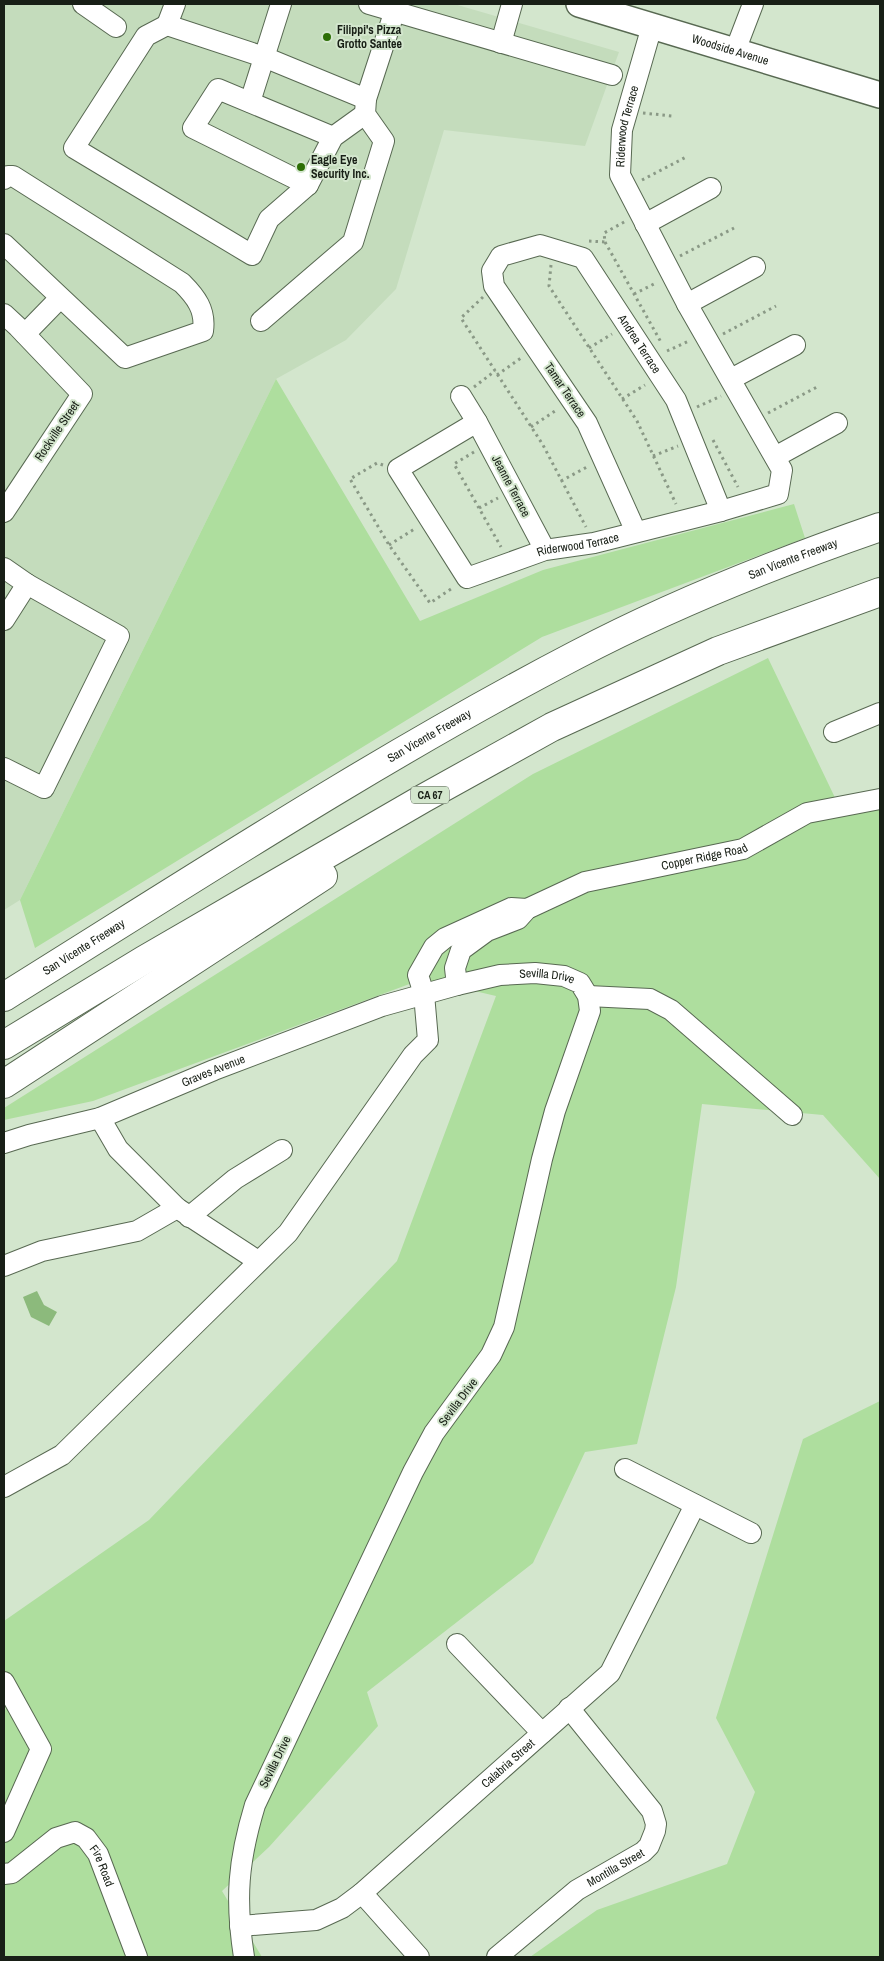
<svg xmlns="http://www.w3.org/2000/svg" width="884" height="1961" font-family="'Archivo Narrow',sans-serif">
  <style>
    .built { fill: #c4dcbc }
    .green { fill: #aede9e }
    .water { fill: #8cba7c }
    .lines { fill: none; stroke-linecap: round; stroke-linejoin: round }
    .minor-casing { stroke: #586952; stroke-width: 22 }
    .major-casing { stroke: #586952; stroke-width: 28 }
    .highway-casing { stroke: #586952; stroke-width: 30 }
    .path { stroke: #8a9986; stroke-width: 3; stroke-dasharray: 2.5 4; stroke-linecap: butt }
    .minor { stroke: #fff; stroke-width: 20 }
    .major { stroke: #fff; stroke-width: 25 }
    .highway { stroke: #fff; stroke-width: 28 }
    .poi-dot { fill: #2d6e06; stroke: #d3e6cd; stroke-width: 2 }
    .labels { text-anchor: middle; stroke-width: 4; stroke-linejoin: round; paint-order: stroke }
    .shield { fill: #d3e6cd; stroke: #505b4d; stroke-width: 1 }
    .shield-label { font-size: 11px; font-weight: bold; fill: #181f16 }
    .poi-label { font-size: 12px; font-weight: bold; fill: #181f16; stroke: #d3e6cd; text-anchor: start }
    .street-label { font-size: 12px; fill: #181f16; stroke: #d3e6cd }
  </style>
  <rect width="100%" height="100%" fill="#d3e6cd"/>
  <!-- built -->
  <path class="built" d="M4,4H454L619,52L585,146L444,130L396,289L346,340L276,379L20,900L4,910Z"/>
  <!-- green -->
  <path class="green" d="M276,379L420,621L543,570L794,504L805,538L542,637L35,948L20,900Z
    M768,658L839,806L880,799V1179L823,1115L702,1104L676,1287L637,1444L585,1452L533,1563L367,1692L378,1726L269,1847L222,1891L262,1957H4V1707L6,1710L4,1704V1621L149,1520L397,1261L496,996L423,979L93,1101L4,1120V1108L533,774Z
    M880,1401V1957H530L597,1910L727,1864L755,1792L716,1718L803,1439Z"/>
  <!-- water -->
  <path class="water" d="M37,1291L44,1305L57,1312L49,1326L31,1317L23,1297Z"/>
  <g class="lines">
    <defs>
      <g id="minor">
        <path d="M83,4L116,27"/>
        <path d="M175,4L167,25L264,57L366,99"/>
        <path d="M369,4L612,75"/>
        <path d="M167,25L146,36L74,148L252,255L269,219L308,185L333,137L365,114"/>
        <path d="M501,43L512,4"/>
        <path d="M735,51L753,4"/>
        <path d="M250,102L281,4"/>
        <path d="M4,179L8,176H13L182,283C196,297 206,310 203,331L125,358L4,244"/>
        <path d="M308,185L193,128L218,89L333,137"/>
        <path d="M645,224L711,188"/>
        <path d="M687,304L755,267"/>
        <path d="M4,314L18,327L82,394L4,512"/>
        <path d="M261,321L353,242L384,141L365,114L366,99L397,4"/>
        <path d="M25,334L60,298"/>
        <path d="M731,379L795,345"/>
        <path d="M461,396L477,422"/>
        <path d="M775,457L837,423"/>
        <path id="s1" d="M636,532L587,423L494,286L492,271L501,256L540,245L583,258L676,400L721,511"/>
        <path id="s2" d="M545,550L477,422L398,469L467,578L545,550L594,543L721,511L778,494L782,470L687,304L620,175L622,130L652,26"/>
        <path d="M4,568L27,584L4,620"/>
        <path d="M834,732L880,713"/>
        <path d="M4,768L44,788L119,636L27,584"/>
        <path id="s3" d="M457,985L455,968L461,950L487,931L518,919L527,909L585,882L743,849L807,813L880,799"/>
        <path d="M588,996L650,999L671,1010L792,1115"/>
        <path d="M100,1118L118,1149L177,1208L258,1261"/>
        <path id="s4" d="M4,1143L29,1135L100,1118L214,1070L382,1006L457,985L500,975L535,973L564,976L580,983L588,996L590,1011L555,1111L542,1159L504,1327L491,1355L434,1433L413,1472L255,1805C238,1861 235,1899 244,1957"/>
        <path d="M189,1217L235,1179L282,1150"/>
        <path d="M4,1266L42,1251L137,1231L177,1208"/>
        <path d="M625,1469L751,1533"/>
        <path d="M4,1487L62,1455L288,1233L413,1055L428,1040L424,994L418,975L434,947L445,938L511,908L527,909"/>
        <path d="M457,1644L542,1733"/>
        <path d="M4,1682L41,1749L4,1832"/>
        <path id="s5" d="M4,1874L12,1873L56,1838L75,1832L86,1838L98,1854L137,1957"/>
        <path d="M362,1893L419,1957"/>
        <path id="s6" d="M240,1926L316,1920L342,1908L362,1893L610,1673L695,1505"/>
        <path id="s7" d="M497,1957L577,1890L643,1852L649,1846L655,1831L656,1824L652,1811L569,1708"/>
      </g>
      <g id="major">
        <path id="s8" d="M579,4L880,95"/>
      </g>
      <g id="highway">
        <path id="s9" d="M4,997C192,880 378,758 576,655C673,604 776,563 880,527"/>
        <path d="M4,1045L144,960L424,798L552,727L718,651L880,592"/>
        <path d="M4,1084L323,876"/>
      </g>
    </defs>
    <!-- minor casing -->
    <use href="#minor" class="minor-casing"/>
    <!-- major casing -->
    <use href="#major" class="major-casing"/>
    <!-- highway casing -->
    <use href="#highway" class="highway-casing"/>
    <!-- path -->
    <path class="path" d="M643,113L672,116
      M642,180L688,156
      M589,241L605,242L604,233L626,221
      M605,242L662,344
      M680,256L734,228
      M551,265L549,286L637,421L676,504
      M634,294L656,283
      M483,297L461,318L543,445L586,527
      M723,334L776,306
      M589,348L612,334
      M667,351L689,341
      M497,375L521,358
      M474,387L495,371
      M622,399L645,385
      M697,407L721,396
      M768,413L817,387
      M531,427L558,409
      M713,440L738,487
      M474,452L454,464L501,547
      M653,456L678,446
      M383,465L377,463L350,479L389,545L430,603L454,587
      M561,481L587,467
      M479,508L498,498
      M389,545L416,528"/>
    <!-- minor -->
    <use href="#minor" class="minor"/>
    <!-- major -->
    <use href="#major" class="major"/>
    <!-- highway -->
    <use href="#highway" class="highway"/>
  </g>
  <!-- markers -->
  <g class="poi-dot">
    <circle cx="327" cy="37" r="5"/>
    <circle cx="301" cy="167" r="5"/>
  </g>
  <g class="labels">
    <!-- shield labels -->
    <rect class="shield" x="411" y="786.5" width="38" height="17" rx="4"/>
    <g class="shield-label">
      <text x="430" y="799">CA 67</text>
    </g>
    <!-- poi labels -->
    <g class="poi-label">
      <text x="337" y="34">Filippi's Pizza<tspan x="337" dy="14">Grotto Santee</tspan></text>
      <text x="311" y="164">Eagle Eye<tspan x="311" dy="14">Security Inc.</tspan></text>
    </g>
    <!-- street labels -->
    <g class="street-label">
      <text dy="4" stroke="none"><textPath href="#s8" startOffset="158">Woodside Avenue</textPath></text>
      <text dy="4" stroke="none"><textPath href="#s2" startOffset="1099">Riderwood Terrace</textPath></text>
      <text dy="4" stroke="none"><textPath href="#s1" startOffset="506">Andrea Terrace</textPath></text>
      <text transform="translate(565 390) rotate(56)" y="4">Tamar Terrace</text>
      <text transform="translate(57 431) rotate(-56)" y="4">Rockville Street</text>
      <text transform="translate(511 486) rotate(62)" y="4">Jeanne Terrace</text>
      <text dy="4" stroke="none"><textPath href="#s2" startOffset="482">Riderwood Terrace</textPath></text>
      <text dy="4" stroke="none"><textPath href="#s9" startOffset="904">San Vicente Freeway</textPath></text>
      <text dy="4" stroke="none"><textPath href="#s9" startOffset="499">San Vicente Freeway</textPath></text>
      <text dy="4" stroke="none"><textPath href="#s3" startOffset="301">Copper Ridge Road</textPath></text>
      <text dy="4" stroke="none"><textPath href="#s9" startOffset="94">San Vicente Freeway</textPath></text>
      <text dy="4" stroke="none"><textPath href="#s4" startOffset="572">Sevilla Drive</textPath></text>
      <text dy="4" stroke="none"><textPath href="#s4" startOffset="222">Graves Avenue</textPath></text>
      <text transform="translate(458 1402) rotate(-53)" y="4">Sevilla Drive</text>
      <text transform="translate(275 1762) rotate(-64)" y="4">Sevilla Drive</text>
      <text dy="4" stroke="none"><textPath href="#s6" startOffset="325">Calabria Street</textPath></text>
      <text dy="4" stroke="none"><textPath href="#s5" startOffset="129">Fire Road</textPath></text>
      <text dy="4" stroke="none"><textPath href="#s7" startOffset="149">Montilla Street</textPath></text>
    </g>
  </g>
  <!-- border -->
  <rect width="884" height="1961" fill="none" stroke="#181f16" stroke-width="10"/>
</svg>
